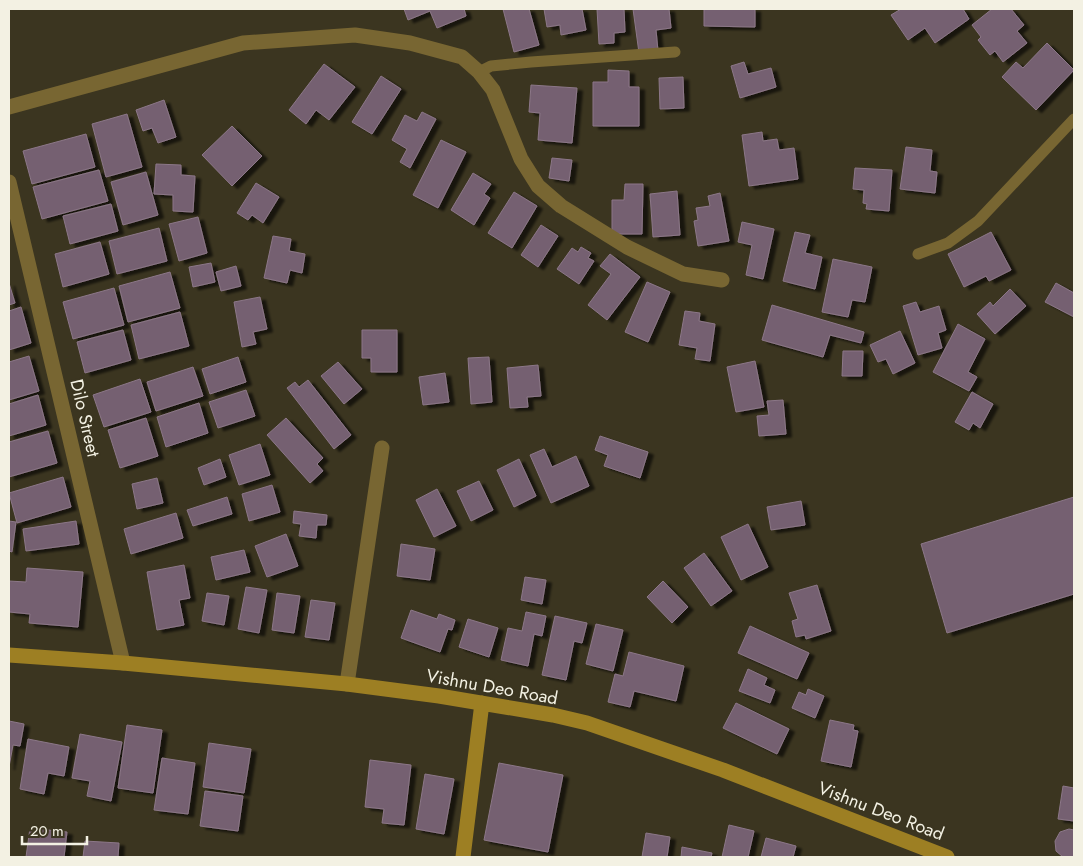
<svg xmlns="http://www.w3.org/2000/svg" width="1083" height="866" font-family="Jost,sans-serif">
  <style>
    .building { fill: #756171; stroke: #8c7788; filter: url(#shadow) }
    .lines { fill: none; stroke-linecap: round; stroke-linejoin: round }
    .lane { stroke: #786632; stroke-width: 11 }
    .street { stroke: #786632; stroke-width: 15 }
    .secondary { stroke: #9d7f23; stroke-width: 15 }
    .labels { text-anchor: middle; stroke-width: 4; stroke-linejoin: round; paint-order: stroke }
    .street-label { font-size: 18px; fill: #f3f1e3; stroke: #3b3520 }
  </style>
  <defs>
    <filter id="shadow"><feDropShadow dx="5.5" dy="3" stdDeviation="1" flood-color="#0009"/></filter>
  </defs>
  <rect width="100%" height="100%" fill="#3b3520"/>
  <!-- building -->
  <path class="building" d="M404,9H464L466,16L437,28L430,11L408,20Z
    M503,9H529L539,45L514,52Z
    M544,9H582L586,30L561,35L560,25L547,27Z
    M597,9H624L625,32L614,33V43L599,44Z
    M633,9H669L671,28L656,30L658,51L639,53Z
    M704,9H755V27L704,26Z
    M901,9H963L969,19L935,43L925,28L908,40L891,15Z
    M992,9H1011L1024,25L1017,31L1027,43L1003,62L995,51L990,55L978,40L981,37L972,25Z
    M1047,43L1074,70L1036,110L1002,77L1016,62L1023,68Z
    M744,62L748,74L771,68L776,87L740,98L731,66Z
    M324,64L355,87L329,120L316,110L306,124L289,110Z
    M608,70L629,71V87H639V126H593V82H608Z
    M381,76L401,89L372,134L352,122Z
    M683,77L684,108L660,109L659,78Z
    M531,85L577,88L572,143L538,140L540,113L529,112Z
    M164,100L176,137L158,143L152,128L143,131L136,110Z
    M422,112L436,119L410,168L400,162L407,149L392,140L405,115L417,121Z
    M127,114L142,167L106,177L92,124Z
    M232,126L262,156L232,186L202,155Z
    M762,132L763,141L777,139L779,150L794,148L798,179L749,186L742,135Z
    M86,134L95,167L32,184L23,151Z
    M441,140L466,152L438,208L413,195Z
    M906,147L932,150L930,171L937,172L935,193L900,189Z
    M552,158L572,160L569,181L549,178Z
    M156,164L181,165V175L195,176L193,212L173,211V195L154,194Z
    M855,168L892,170L889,211L866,209L867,204L863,203L864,190L853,189Z
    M99,170L108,201L42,219L33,187Z
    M146,172L158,215L123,225L111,182Z
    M473,173L491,184L484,194L490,198L474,225L451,210Z
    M256,183L279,197L263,223L252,215L248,220L237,213Z
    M625,184H643L642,234H612V200H624Z
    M677,191L680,235L653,237L650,194Z
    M514,192L537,206L512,248L488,233Z
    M720,193L729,241L698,246L694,221L698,220L696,208L710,206L708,196Z
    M111,204L118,231L70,244L63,216Z
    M198,217L207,253L179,261L169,224Z
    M742,222L774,229L763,279L746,275L752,245L738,242Z
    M541,225L558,236L538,267L521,255Z
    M159,228L167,261L117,274L109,241Z
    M795,232L810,235L805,253L822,257L815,289L783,281Z
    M991,232L1011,270L989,281L986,276L964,287L948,254Z
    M273,236L291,239L289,251L305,254L302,273L290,270L287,283L264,278Z
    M100,242L109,274L63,287L55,254Z
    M581,247L591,253L588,258L594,261L579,284L557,269L572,248L578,252Z
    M610,254L640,277L607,320L588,305L611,274L600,266Z
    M833,259L872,267L865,302L852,300L848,317L822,312Z
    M211,263L215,282L193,287L189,267Z
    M236,266L241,286L221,291L216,272Z
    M170,272L180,308L128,322L119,286Z
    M647,282L670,292L648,342L625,332Z
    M9,283L15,303L9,305Z
    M1056,283L1074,293V317L1045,302Z
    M114,288L124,325L73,339L63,302Z
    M1010,289L1026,306L995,334L977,314L990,302L993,306Z
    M260,297L267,329L253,332L256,344L242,347L234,302Z
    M916,302L920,312L939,306L946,330L938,333L942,348L918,355L903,306Z
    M772,305L864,332L861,343L830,335L823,357L762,340Z
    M21,307L31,343L9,350V311Z
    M685,311L700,313L699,321L715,324L710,361L695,359L697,348L679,345Z
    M180,312L189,346L139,359L131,325Z
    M958,324L985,339L968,372L977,377L969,391L933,372Z
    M123,330L131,360L85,373L77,342Z
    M362,330H397V372H371V358H362Z
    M900,331L915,363L893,374L886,359L878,362L870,345Z
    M843,351H863L862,376H842Z
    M29,356L39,391L9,400V362Z
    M238,357L246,382L210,394L202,369Z
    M489,357L492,402L471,404L468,358Z
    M755,361L764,407L736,412L727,367Z
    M338,362L362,389L344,404L321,376Z
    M538,365L541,396L527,397L528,407L510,408L507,368Z
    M193,367L203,396L156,411L147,382Z
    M445,373L449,402L423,405L419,377Z
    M140,379L151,412L104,427L93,395Z
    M308,380L351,435L334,449L287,388L295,382L299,387Z
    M246,390L255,416L218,428L209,402Z
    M972,392L993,404L980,428L973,423L969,430L955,422Z
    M38,395L46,425L9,436V404Z
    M783,400L786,434L759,436L757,416L769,415L767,401Z
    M199,403L208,433L166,447L157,417Z
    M146,418L158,456L120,468L108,430Z
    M286,418L323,458L317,464L323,471L310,483L267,435Z
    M48,431L57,463L9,477V442Z
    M600,436L648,452L640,478L604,466L608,455L595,450Z
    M260,444L270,475L239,485L229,455Z
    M544,449L552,467L576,456L589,486L551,503L530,455Z
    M220,459L226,477L204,485L198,468Z
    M519,459L536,496L514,507L497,470Z
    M63,477L71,507L17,523L9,493Z
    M157,478L163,503L137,509L132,484Z
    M479,481L493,510L471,521L457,491Z
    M272,485L280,512L249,521L242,494Z
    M437,489L456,526L434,537L416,500Z
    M227,497L232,514L193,526L187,510Z
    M1074,497V594L947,633L921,544Z
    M801,501L805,525L771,530L767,507Z
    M294,511L327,515L326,525H317L316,538L299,536L301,524L293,523Z
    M176,513L183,538L131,554L124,529Z
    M9,521L16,522L12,552L9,551Z
    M76,521L79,544L26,551L23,529Z
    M748,524L768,567L741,580L721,537Z
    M286,534L298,566L267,577L255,546Z
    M401,544L435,549L430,580L397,576Z
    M244,550L250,572L216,580L211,557Z
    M704,553L732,591L711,606L684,568Z
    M184,565L190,598L179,600L184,625L157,630L147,572Z
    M27,568L83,572L78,627L29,623L30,614L9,612V581L26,582Z
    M525,577L546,580L542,604L521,600Z
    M663,581L688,607L672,623L647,597Z
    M817,585L831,631L806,639L805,635L796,637L792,621L798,619L789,593Z
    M246,587L267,590L259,633L238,629Z
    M207,593L229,596L224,625L202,621Z
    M277,593L300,596L294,633L272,630Z
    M311,600L335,603L329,640L305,637Z
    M411,610L437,619L439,614L455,620L452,630L448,629L440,652L401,638Z
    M526,612L546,616L542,636L534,634L528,666L501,660L508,628L522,631Z
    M555,616L587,623L582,643L574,641L566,680L542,675Z
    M468,619L498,628L489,657L459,647Z
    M596,624L623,630L613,671L586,664Z
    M750,626L809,653L797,679L738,653Z
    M629,652L684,666L676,701L634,691L630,707L608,702L615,674L623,676Z
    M748,669L767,678L764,685L775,690L770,703L739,691Z
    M808,689L824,696L815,718L792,708L799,692L806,695Z
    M736,703L789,729L777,754L723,728Z
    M830,720L854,725L853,730L858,731L851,767L821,761Z
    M9,721L24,724L20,746L13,745L9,767Z
    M127,725L162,730L153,793L118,788Z
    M80,734L122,742L111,801L87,796L90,781L72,778Z
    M28,739L69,747L64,776L48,773L44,794L20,789Z
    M209,743L251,749L244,793L203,787Z
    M162,758L195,763L188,814L154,810Z
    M370,760L411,765L404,825L382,823L384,809L365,807Z
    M499,763L563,775L548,852L484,840Z
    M425,774L454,779L444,834L416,829Z
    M1063,786L1074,788V821L1058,819Z
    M205,791L243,796L238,831L200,826Z
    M729,825L754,831L748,857H722Z
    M30,828L67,832L64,857H26Z
    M1069,829L1074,830V857H1063L1056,851L1055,841L1060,832Z
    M646,833L670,837L667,857H642Z
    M766,838L796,846L793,857H761Z
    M85,841L119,843L118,857H83Z
    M682,847L712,853L711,857H681Z"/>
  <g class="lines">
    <!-- lane -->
    <path class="lane" d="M479,72L491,66L531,62L675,52
      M918,254L948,243L978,221L1074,119"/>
    <!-- street -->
    <path class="street" d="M9,107L243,43L355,35L410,43L462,57L479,72L493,90L521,159L538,186L561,206L627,247L683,274L722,280
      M9,182L123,663
      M347,684L382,448"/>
    <!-- secondary -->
    <path class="secondary" d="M9,655L123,663L347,684L439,696L553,715L587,723L723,770L947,857
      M463,857L482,703"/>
  </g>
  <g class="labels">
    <!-- street labels -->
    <g class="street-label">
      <text transform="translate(85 418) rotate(77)" y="6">Dilo Street</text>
      <text transform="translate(492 687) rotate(10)" y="6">Vishnu Deo Road</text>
      <text transform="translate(881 811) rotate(21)" y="6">Vishnu Deo Road</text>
    </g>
  </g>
  <!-- border -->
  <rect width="1083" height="866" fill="none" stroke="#f3f1e3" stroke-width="20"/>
  <!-- scale -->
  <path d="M22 836v8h65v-8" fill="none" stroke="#f3f1e3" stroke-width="2.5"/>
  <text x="30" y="836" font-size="15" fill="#f3f1e3" stroke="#3b3520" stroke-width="4" paint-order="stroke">20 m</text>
</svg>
